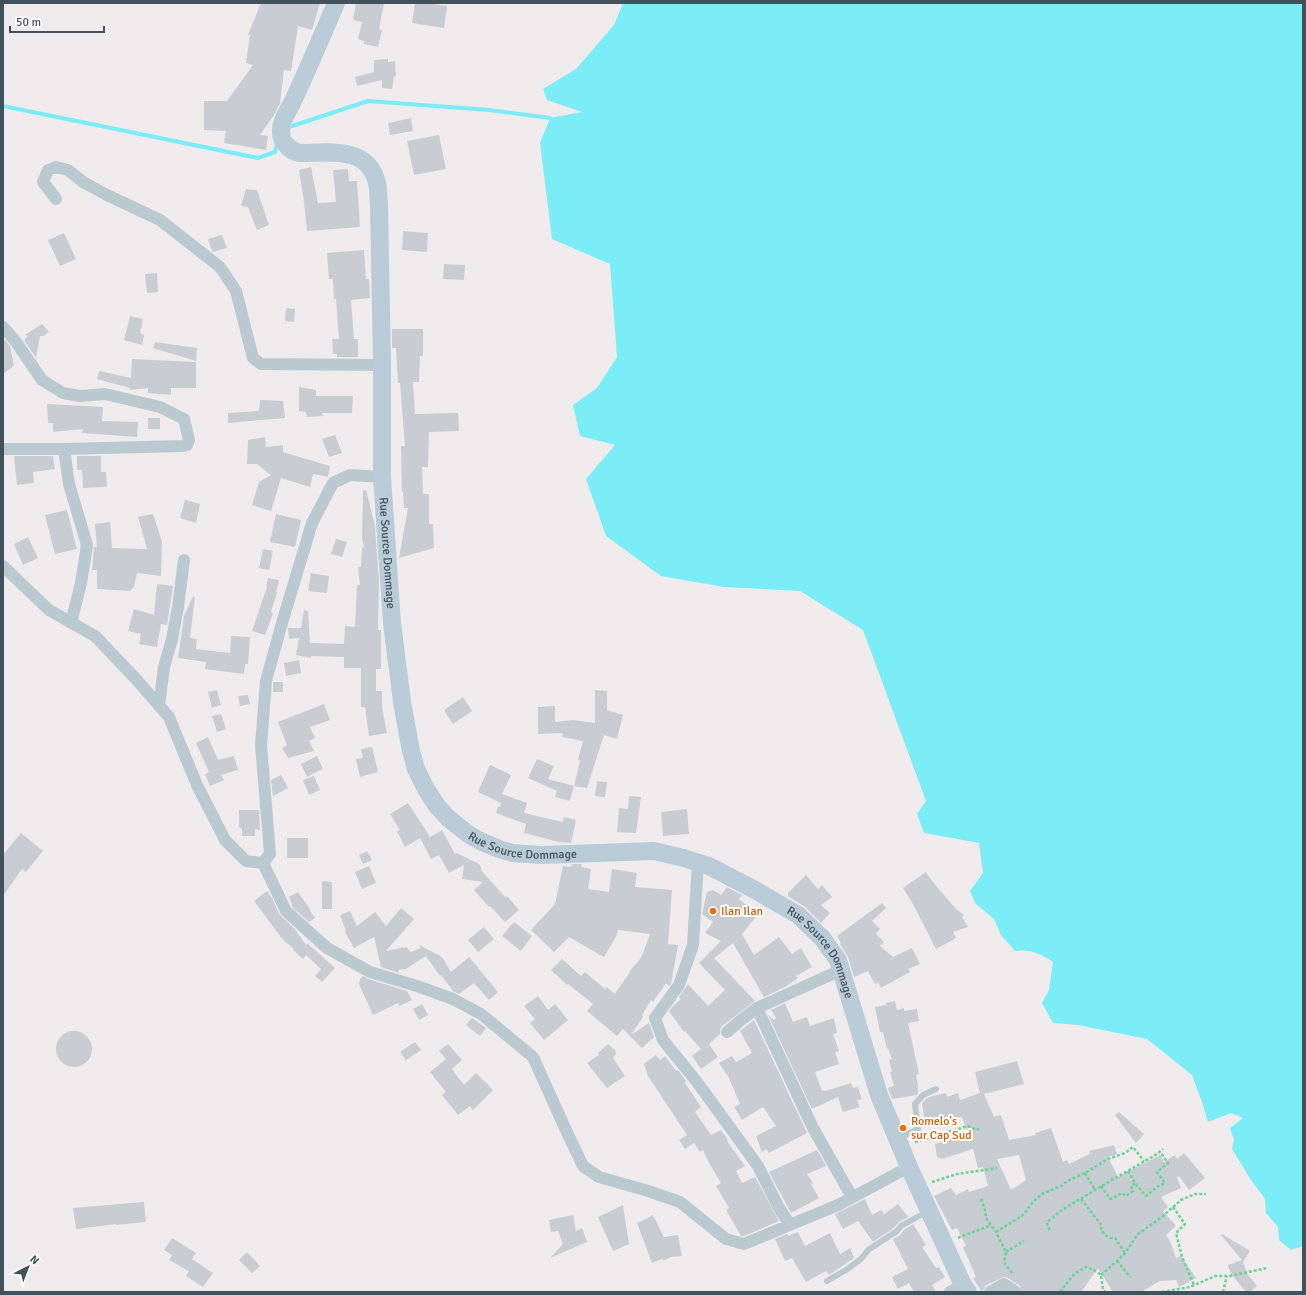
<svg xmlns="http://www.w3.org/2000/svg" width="1306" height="1295" font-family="Signika,sans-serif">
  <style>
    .water { fill: #7aecf6 }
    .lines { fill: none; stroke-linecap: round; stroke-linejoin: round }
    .stream { stroke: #7aecf6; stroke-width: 4 }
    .building { fill: #c7ccd2; fill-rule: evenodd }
    .path { stroke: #67d591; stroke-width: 2.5; stroke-dasharray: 3 2; stroke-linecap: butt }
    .service { stroke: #bac9d0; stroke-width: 6 }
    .minor { stroke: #bac9d0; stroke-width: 12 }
    .secondary { stroke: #b9cbd6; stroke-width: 18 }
    .food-dot { fill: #e8710a; stroke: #fff; stroke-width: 1.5 }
    .labels { text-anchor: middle; stroke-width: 4; stroke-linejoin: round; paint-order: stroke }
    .street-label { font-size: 12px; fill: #42525b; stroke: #fff }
    .food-label { font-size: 12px; fill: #c56008; stroke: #fff; text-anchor: start }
  </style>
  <rect width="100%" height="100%" fill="#efebec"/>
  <!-- water -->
  <path class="water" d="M623,3H1303V1246L1291,1250L1279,1240L1278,1227L1266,1213L1265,1199L1251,1180L1232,1149L1234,1140L1230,1128L1243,1118L1231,1113L1208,1122L1202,1102L1192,1075L1147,1039L1078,1025L1053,1023L1042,1003L1049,990L1053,962C1039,953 1031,949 1015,951L1001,935L994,919L975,903L970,891L983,873L979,843L924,833L917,814L926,801L863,630L800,591L724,587L661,576L606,536L586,479L615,445L580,436L573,405L597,388L617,357L610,264L552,239L540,143L550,118L582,112L547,100L543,89L576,69L614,25Z"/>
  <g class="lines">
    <!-- stream -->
    <path class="stream" d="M3,106L258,158L275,152L277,143
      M286,128L368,101L489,110L550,118"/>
  </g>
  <!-- building -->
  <path class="building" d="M261,3H320L312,30L298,26L291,71L284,70L280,103L274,115L260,135L268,136L266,150L224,143L226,131L204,130V101H227L253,65L246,63L250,35H248Z
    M356,3H384L379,29L382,30L378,47L364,44V41L358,39L362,22L353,20Z
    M415,3H427L447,6L444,28L412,23Z
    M388,59V62L395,61L396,76H394L392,89L382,88V80L357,86L355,77L374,72V60Z
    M411,118L413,131L390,135L388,123Z
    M439,135L446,169L414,175L407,141Z
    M311,167L318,203L336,202L333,170L348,169L349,181H357L360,227L307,231L304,202L299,170Z
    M246,189L257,190L269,225L257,230L248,207L241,206Z
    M403,231L428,233L427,252L402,250Z
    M64,233L76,259L60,266L48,240Z
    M222,235L227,248L213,252L212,251L208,239Z
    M364,250L366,279H369L370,298L351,300L354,339H358V357H337V354H333L332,339H339L336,299H334L333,279H329L327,253Z
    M444,264L465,265L464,280L443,279Z
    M157,273L158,292L147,293L145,274Z
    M286,308L295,309L294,322L285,321Z
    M130,316L143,319L140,333L144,335L142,345L124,340Z
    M42,324L49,332L43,336H40L36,358L24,340L28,336L25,335Z
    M392,329H423V356H420L419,382H413L415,414L458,413L459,431L429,432L428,467H422L423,494H429V524H433L434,548L399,558L408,508H404L403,492H402L401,446H405L400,383H398L396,348H392Z
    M3,338L10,346L14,366L3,374Z
    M155,342L197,348L196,361L153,348Z
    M132,359L196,362V388H171V395L148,393V388L130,390V388L97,379L99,371L131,378Z
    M299,387L316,390V396H353L352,413H322L323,416L307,417L306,412L299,411Z
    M260,400L283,401L285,418L228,423V413L259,411Z
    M47,404L103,407L102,421L138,422L137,437L82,433L83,429L53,432V423H48Z
    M148,418H160V429H148Z
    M335,435L342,453L329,457L322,439Z
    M265,437L266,447L283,445V452L330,466L328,477L313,474L310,487L281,478L271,511L252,505L259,482L271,475L257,464H247L248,440Z
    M14,456H53L55,469L33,472L34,483L17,485Z
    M77,456H101V472H106L107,487L83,488L82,470H77Z
    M366,490L375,526L379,581L378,630H381V669H376V691H382V707L387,733L369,736L365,707H361V668H344V657L311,656V658L296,655L299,638L289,639L288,628H301L304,610L308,611L310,643L344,644L345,626L355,627L357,585H360L358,567H361L362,547L364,548L362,538L363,491Z
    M185,500L200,504L196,523L180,518Z
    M67,510L77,549L55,554L45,515Z
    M153,514L162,542L161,576L137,573L134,587L130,591L97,589V570H92L94,547H97L95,524L110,522L112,548L147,549L138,517Z
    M276,514L301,520L295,547L270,542Z
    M28,537L38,558L23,565L14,544Z
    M336,539L347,542L342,557L331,554Z
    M263,549L273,551L269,570L259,568Z
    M311,573L329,576L327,593L308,591Z
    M268,578L279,580L276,592H277L271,612L273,613L265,635L252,631L267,587H266Z
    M157,584L173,586L167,625L161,624L157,647L139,644L141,634L128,631L134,609L154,615Z
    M193,596L195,597L190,638L197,639L196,649L230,653L231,636L250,637L248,664H245L244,674L205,669L206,662L178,658L184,616Z
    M299,660L301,673L286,676L284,663Z
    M273,682H283V692H273Z
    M217,690L221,705L212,708L208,692Z
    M595,690L607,691V710L623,715L617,739L604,735L587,788L574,786L570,801L555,797L557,791L528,778L537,759L554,766L548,779L574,786L580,761L578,759L583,741L562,737L563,733L538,734V707L555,706V722L573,720L595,723Z
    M248,695L250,704L240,706L238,696Z
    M463,697L472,711L453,724L444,710Z
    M324,704L330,720L310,727L315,738L309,741L314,751L288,758L282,748L287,745L278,722Z
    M221,714L226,729L217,732L212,716Z
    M208,737L218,760L234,756L238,770L221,775L224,780L210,786L205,774L209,772L196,743Z
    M372,747L378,772L360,777L356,759L363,758L361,749Z
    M317,756L323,769L307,777L301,764Z
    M490,765L511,775L502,794L527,803L524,813L563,822L564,817L576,820L571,843L559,842L524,833L526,824L496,813L498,806L500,807L501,803L478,792Z
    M281,775L288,788L273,796L271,780Z
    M314,776L320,790L309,795L303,780Z
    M597,781L607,782L605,797L595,796Z
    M629,796L641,797L636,833L617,832L619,808L628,809Z
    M408,803L430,837L442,830L455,854L457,853L479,864L481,867V870L505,897L507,896L519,910L505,922L490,906L489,907L474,890L483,882L462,879L464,865L449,873L439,855L431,859L420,838L405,847L397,831L400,830L390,814Z
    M687,809L689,834L663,836L661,812Z
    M239,810H259L260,830L255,829V836H242V829L239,827Z
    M21,833L43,851L26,872L22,869L3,896V855Z
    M287,838H308V858H287Z
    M367,851L372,860L363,864L359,855Z
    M572,864H582L581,867L591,869L588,889L609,892L612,869L637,873L635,887L672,890L668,944L678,945L671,984L669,986L666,983L653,1002L651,1000L642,1015L643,1017L631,1035L649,1023L654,1037L642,1048L623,1029L617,1036L587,1011L593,1004L568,984L567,985L551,970L562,959L581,976L585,972L605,989L607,987L615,994L630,972H629L641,958L650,934L618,930L617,935L604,957L569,937L554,952L531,930L555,904L563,866L571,867Z
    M369,866L376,883L362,889L355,872Z
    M926,872L932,881L956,909L964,915L962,917L968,927L953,932L956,938L936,949L914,906L903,888Z
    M806,875L818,889L822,885L832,897L821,905L830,913L821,923L805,907L788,896V893Z
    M322,881L332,882V909H322Z
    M727,887L742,895L739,899L758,914L742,934L754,955L779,937L792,954L801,948L812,967L796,976L798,978L785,987L764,997L733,943L714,958L755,1001L722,1026L720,1030V1034L709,1044L718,1057L701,1069L692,1056L701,1049L685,1031L684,1032L669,1011L674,1005L681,999L679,997L688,984L708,1006L725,990L699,963L721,941L705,933L713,922L702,914L707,892L713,890L721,895Z
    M267,891L272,898L279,914L294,928L306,945L308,944L335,968L322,982L315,976L321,969L306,955L303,959L293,950L294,949L283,940L254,901Z
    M298,892L310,909H309L315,918L309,922L293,908L289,897Z
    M882,903L886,908L872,921L880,929L876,934L884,942L880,946L893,957L912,948L920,964L908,969L910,972L881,988L878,982L875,984L868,971L854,977L848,957L840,944L841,943L837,936Z
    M401,908L414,919L386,951L406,947L411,952L421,948L419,945L442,957L451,972L469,957L498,992L489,1000L474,983L459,994L453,991L441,975L440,976L426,956L406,969L398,970L399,973L381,967L374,937L354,948L345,932L346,931L340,915L350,911L357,926L375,912L386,926Z
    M514,922L532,936L521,951L502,936Z
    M484,927L494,939L478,952L468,940Z
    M363,976L368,979L407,991L412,1000L399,1006L398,1003L373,1015L359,984L360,979Z
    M538,996L548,1010L555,1004L568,1020L544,1040L530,1023L535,1019L524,1006Z
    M895,1001L897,1010L904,1008V1011L917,1009L919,1021L908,1023L919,1074L916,1075L918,1085V1093L917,1095L892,1099L888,1088L894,1086L890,1072L892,1071L889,1060L892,1059L888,1048L887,1049L883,1032H880L875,1007L886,1005V1003Z
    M785,1003L793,1022L807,1017L810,1026L834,1018L837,1033L833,1034L839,1051L835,1052L839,1064L815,1072L822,1091L824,1090L825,1091L851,1083L853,1088L858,1087L862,1099L857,1100L860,1107L843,1112L838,1097L812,1109L768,1015L774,1020L776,1018L771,1010Z
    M422,1004L428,1015L419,1020L413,1009Z
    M472,1018L486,1028L480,1036L466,1025Z
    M754,1020L807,1133L769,1153L766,1149L762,1152L756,1136L776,1126L763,1107L742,1120L734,1107L740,1104L728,1076L719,1063L732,1056L736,1062L752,1053L740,1031Z
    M56 1049a18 18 0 1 1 36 0a18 18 0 1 1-36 0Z
    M415,1042L421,1050L406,1060L400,1052Z
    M448,1044L462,1060L452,1069L464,1085L476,1073L493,1090L473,1110L470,1106L458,1115L442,1095L446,1092L430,1072L446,1059L439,1051Z
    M608,1044L615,1050L616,1054L613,1058L625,1076L607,1088L587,1063L599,1055L598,1053Z
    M656,1055L660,1060L665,1056L676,1071L678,1070L686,1081L685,1083L701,1107L695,1112L711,1135L721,1130L728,1140L727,1141L745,1166L736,1171L742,1183L755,1177L779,1221L744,1236H741L726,1210L729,1208L716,1186L721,1183L709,1163L703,1150L700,1152L694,1143L685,1149L679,1140L687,1135L648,1076L644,1064Z
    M1017,1061L1024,1084L984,1094L994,1117L1001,1115L1009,1140L1036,1135L1035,1133L1051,1128L1063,1162L1067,1160L1069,1164L1090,1154L1089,1151L1114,1145L1117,1154L1108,1157L1118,1177L1160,1155L1164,1162L1175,1155L1177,1159L1184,1153L1205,1178L1189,1190L1179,1176L1177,1177L1181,1188L1161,1197L1168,1207L1163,1211L1176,1226L1166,1235L1170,1241L1176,1258L1181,1256L1196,1278L1179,1287L1176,1280L1160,1281L1141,1292H1113L1098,1268L1081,1292H1023L1020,1286L1008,1278L1004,1277L986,1285L982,1292L973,1278L976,1277L963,1247L966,1246L957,1228L952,1230L934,1196L951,1188L956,1195L968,1189L969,1192L988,1186L983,1167L978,1168L973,1149L942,1159L937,1157L935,1144L968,1133L962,1117L936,1120L926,1124L924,1117L922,1103L926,1099L929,1097L946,1093L947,1097L958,1093L960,1100L980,1093L975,1072ZM1019,1155L1026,1180L1011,1190L997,1159Z
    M1119,1112L1144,1134L1136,1143L1115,1115Z
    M817,1150L826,1166L807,1174L813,1183L811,1184L819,1198L791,1213L769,1172Z
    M865,1199L872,1215L881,1210L884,1214L898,1204L908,1217L899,1222L894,1228L873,1242L858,1221L843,1229L835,1214Z
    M144,1202L146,1222L116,1225V1224L76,1229L73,1208Z
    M623,1205L629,1244L613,1251L598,1217Z
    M573,1215L576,1231L582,1228L587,1242L550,1258L563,1244L558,1231L551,1232L549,1220Z
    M653,1215L664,1237L678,1235L682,1256L671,1257L663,1261L662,1259L652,1263L637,1223Z
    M913,1224L926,1245L922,1247L936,1268L939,1267L945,1277L932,1285L936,1292H914L909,1283L898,1289L892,1277L908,1269L893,1239L900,1235L904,1230Z
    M798,1232L805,1246L830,1233L840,1254L850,1248L854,1258L829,1275L826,1271L806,1282L792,1258L785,1261L775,1239L787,1234L788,1236Z
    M1222,1234L1250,1251L1243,1262L1248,1275L1257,1286L1250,1292H1246L1231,1274L1228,1265L1242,1260L1221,1235Z
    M172,1238L196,1253L192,1259L213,1273L203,1287L186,1276L189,1271L169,1260L172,1255L164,1250Z
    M247,1252L260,1266L252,1273L239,1260Z"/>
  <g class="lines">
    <!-- path -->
    <path class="path" d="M915,1142L968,1126L976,1130L979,1129
      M1128,1171L1135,1183L1146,1196L1157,1187L1165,1183L1157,1172L1168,1163L1160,1152
      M1085,1173L1095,1190
      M932,1182L957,1174L997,1168
      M1101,1186L1110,1199L1122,1193L1126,1196L1133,1191L1131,1186L1135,1183
      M981,1199L985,1210L986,1218L996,1232L1006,1252L1004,1262L1012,1273L1011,1275
      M1081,1199L1102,1226L1101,1229L1104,1234L1110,1238H1115L1125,1253
      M1173,1207L1185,1224L1176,1233L1182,1257L1194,1285
      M1050,1230L1048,1227L1047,1222L1062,1210L1095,1190L1157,1154L1163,1149
      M996,1232L1022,1216L1034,1201L1042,1194L1063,1185L1067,1181L1085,1173L1108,1159L1125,1153L1133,1147L1144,1161
      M958,1238C969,1233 980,1230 991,1225
      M1006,1252L1024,1241
      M1117,1261L1130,1277
      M1101,1275L1117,1261L1125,1253L1138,1234L1163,1216L1181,1200L1195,1194H1206
      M1060,1292L1075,1273L1086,1267L1094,1270L1101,1275L1103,1290L1105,1292
      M1162,1292L1190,1287L1215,1276H1230L1267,1268
      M1223,1292L1227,1276"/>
    <!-- service -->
    <path class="service" d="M899,1138L918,1129L915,1104L923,1095L936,1089
      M827,1281L846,1270L861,1259L868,1250L897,1231L901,1226L928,1211"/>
    <!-- minor -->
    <path class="minor" d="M56,199L43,182L48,170L56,167L68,170L83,182L107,195L160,220L220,267L236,291L253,358L261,364L382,365
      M3,327L16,342L42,380L63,393L80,396L105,394L160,407L184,419L189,440L187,445L183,446L64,449
      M3,449H64L69,484L87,545L81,583L71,623
      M382,477L350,475L333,483L312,523L282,623L266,681L261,745L270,854L263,863L286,911L327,948L370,972L417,986L453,999L481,1014L533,1057L565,1128L583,1166L599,1177L645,1190L680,1202L726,1239L744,1244L838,1205L909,1167
      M3,566L49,610L95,636L135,678L169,717L197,785L225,840L246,861L263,863
      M159,706L164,667L172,639L178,607L184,560
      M698,862L693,945L679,985L655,1018L663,1040L697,1082L758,1166L778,1206L790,1225
      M757,1008L813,1128L852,1197
      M727,1032L741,1020L757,1008L841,970
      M950,1292L963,1285
      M990,1292L1004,1284L1016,1292"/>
    <!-- secondary -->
    <path class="secondary" id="s1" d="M336,3C322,36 308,69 293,101C289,110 280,121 281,132C281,142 289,150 299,153C328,153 368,145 377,183C379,190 378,197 379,204L382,365V477L392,623L402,702L411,751L416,769L426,789L437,806L448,818L468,834L480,841L499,849L512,853L541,855L654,851L684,858L709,866L755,890L798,915L822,938L838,960L879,1095L909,1167L963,1285L968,1292"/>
  </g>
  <!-- markers -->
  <g class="food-dot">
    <circle cx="713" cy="911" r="4"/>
    <circle cx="903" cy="1128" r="4"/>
  </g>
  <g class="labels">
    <!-- street labels -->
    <g class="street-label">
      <text dy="4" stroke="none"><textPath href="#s1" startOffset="633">Rue Source Dommage</textPath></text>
      <text dy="4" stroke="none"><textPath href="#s1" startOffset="993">Rue Source Dommage</textPath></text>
      <text dy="4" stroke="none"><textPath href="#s1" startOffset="1329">Rue Source Dommage</textPath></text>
    </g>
    <!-- food labels -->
    <g class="food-label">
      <text x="721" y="915">Ilan Ilan</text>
      <text x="911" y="1125">Romelo's<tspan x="911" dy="14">sur Cap Sud</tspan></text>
    </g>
  </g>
  <!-- border -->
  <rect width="1306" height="1295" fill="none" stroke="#42525b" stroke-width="8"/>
  <!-- north arrow -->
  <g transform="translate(28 1267) rotate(42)" stroke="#ffffff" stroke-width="3" paint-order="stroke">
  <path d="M0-3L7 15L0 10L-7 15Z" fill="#42525b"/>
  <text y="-6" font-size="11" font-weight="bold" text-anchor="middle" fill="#42525b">N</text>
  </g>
  <!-- scale -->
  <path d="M10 26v6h94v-6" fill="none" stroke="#42525b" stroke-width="2"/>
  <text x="16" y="26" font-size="12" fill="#42525b" stroke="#ffffff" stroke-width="3" paint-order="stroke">50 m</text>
</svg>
